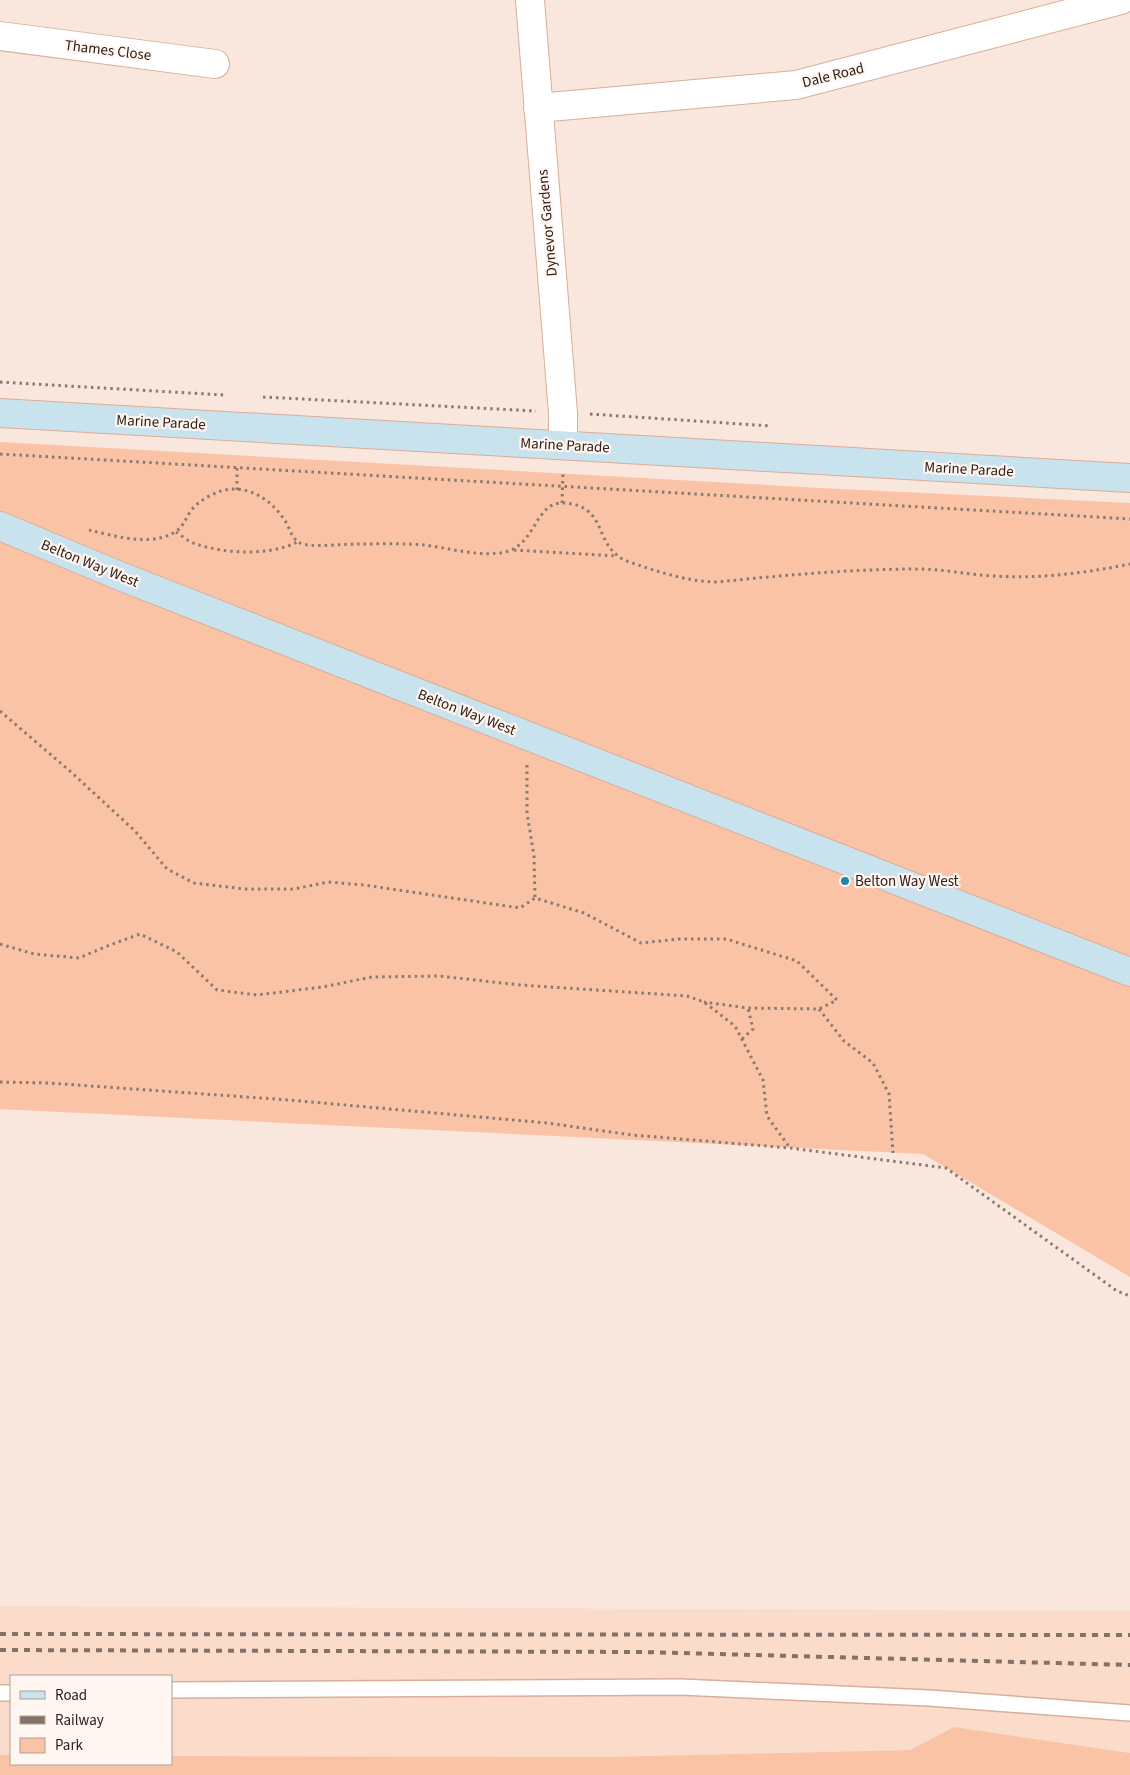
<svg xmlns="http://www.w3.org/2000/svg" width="1130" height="1775" font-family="'Source Sans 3',sans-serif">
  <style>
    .built { fill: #fbdbca }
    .green { fill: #fbc3a6 }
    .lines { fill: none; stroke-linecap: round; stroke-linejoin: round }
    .lane-casing { stroke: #daae97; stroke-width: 18 }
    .street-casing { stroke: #daae97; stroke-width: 30 }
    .secondary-casing { stroke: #daae97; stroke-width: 30 }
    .path { stroke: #8b7a71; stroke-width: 3; stroke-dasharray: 2.5 4; stroke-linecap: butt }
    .lane { stroke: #fff; stroke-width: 15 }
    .street { stroke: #fff; stroke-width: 28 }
    .secondary { stroke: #c8e2ee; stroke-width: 28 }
    .rail { stroke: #847269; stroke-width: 4; stroke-dasharray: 6 6; stroke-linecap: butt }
    .poi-dot { fill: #1e87af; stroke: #fff6f1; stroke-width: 2 }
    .labels { text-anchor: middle; stroke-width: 4.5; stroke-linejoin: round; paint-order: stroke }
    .street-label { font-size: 15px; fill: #302017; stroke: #fff6f1 }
    .poi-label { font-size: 15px; fill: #302017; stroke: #fff6f1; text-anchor: start }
  </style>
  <rect width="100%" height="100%" fill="#f9e6dd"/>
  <!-- built -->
  <path class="built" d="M0,1606L1130,1611V1753L954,1727L910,1750L606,1757L171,1756V1676H11V1755H0Z"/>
  <!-- green -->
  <path class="green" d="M0,442L820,488L1130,503V1277L923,1154L0,1109Z
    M954,1727L1130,1753V1775H0V1755H11V1764H171V1756L606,1757L910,1750Z"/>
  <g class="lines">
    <defs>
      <path id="lane" d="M171,1690L680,1687L929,1698L1130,1713
        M0,1693H11"/>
      <path id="street" d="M530,0L563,413V445
        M0,36L215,64
        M538,108L796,85L1121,0"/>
      <path id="secondary" d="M0,413L1130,478
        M0,526L120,576L1130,972"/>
    </defs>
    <!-- lane casing -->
    <use href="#lane" class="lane-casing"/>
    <!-- street casing -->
    <use href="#street" class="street-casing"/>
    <!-- secondary casing -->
    <use href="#secondary" class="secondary-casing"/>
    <!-- path -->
    <path class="path" d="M0,382L224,395
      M263,397L536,411
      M590,414L771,426
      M0,454L1130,519
      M237,490V467
      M562,503L563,473
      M89,530C115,536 150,547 175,532C183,527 185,520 190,512C198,500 219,489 233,489C257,489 275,504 287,524C290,530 293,540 300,543C310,548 343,544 356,544C378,544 402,543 424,545C449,548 474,556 499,553C537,550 533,501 564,503C605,506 595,538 617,555C623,561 633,563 641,566C666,574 691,582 718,582C785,575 852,569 919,569C944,569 969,575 994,576C1040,579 1085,573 1130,564
      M176,532C182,536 189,542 196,544C225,554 271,556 297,542
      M514,550L617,556
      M0,711L71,772L135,831L167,869L194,883L244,889H294L328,882L364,885L520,908L535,898L584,913L641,943L679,939H726L797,961L837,1000L819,1009L748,1008L704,1002
      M527,765V813L534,856L535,898
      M0,944L34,954L79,958L110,945L140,934L177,952L217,990L257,995L322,987L372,977L439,976L520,985L687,996L704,1002L735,1026L763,1080L767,1116L790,1148
      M819,1009L844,1041L873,1063L889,1094L893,1153
      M742,1039L753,1029L748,1008
      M0,1082L49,1083L289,1100L547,1123L632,1135L790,1148L946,1168L1117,1291L1130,1296"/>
    <!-- lane -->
    <use href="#lane" class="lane"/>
    <!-- street -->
    <use href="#street" class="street"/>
    <!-- secondary -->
    <use href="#secondary" class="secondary"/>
    <!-- rail -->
    <path class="rail" d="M0,1634L1130,1635
      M0,1650L642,1652L1130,1665"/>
  </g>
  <!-- markers -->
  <circle class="poi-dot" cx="845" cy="881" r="5"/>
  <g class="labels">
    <!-- street labels -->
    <g class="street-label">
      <text transform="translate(108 50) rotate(7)" y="5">Thames Close</text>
      <text transform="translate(833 75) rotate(-14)" y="5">Dale Road</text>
      <text transform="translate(547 223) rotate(-95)" y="5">Dynevor Gardens</text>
      <text transform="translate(161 422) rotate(3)" y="5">Marine Parade</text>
      <text transform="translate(565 445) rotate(3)" y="5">Marine Parade</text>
      <text transform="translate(969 469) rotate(3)" y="5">Marine Parade</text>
      <text transform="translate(90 563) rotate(22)" y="5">Belton Way West</text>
      <text transform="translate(467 712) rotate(21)" y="5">Belton Way West</text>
    </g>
    <!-- poi labels -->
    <g class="poi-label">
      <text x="855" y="886">Belton Way West</text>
    </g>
  </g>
  <!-- legend -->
  <rect x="10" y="1675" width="162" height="90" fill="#fff6f1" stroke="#aca09a"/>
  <rect x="20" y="1691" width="25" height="8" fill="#c8e2ee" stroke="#aca09a"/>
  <text x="55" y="1700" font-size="15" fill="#302017">Road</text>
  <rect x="20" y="1716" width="25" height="8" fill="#847269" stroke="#aca09a"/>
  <text x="55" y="1725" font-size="15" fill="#302017">Railway</text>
  <rect x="20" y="1738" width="25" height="15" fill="#fbc3a6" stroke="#aca09a"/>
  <text x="55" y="1750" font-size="15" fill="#302017">Park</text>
</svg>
